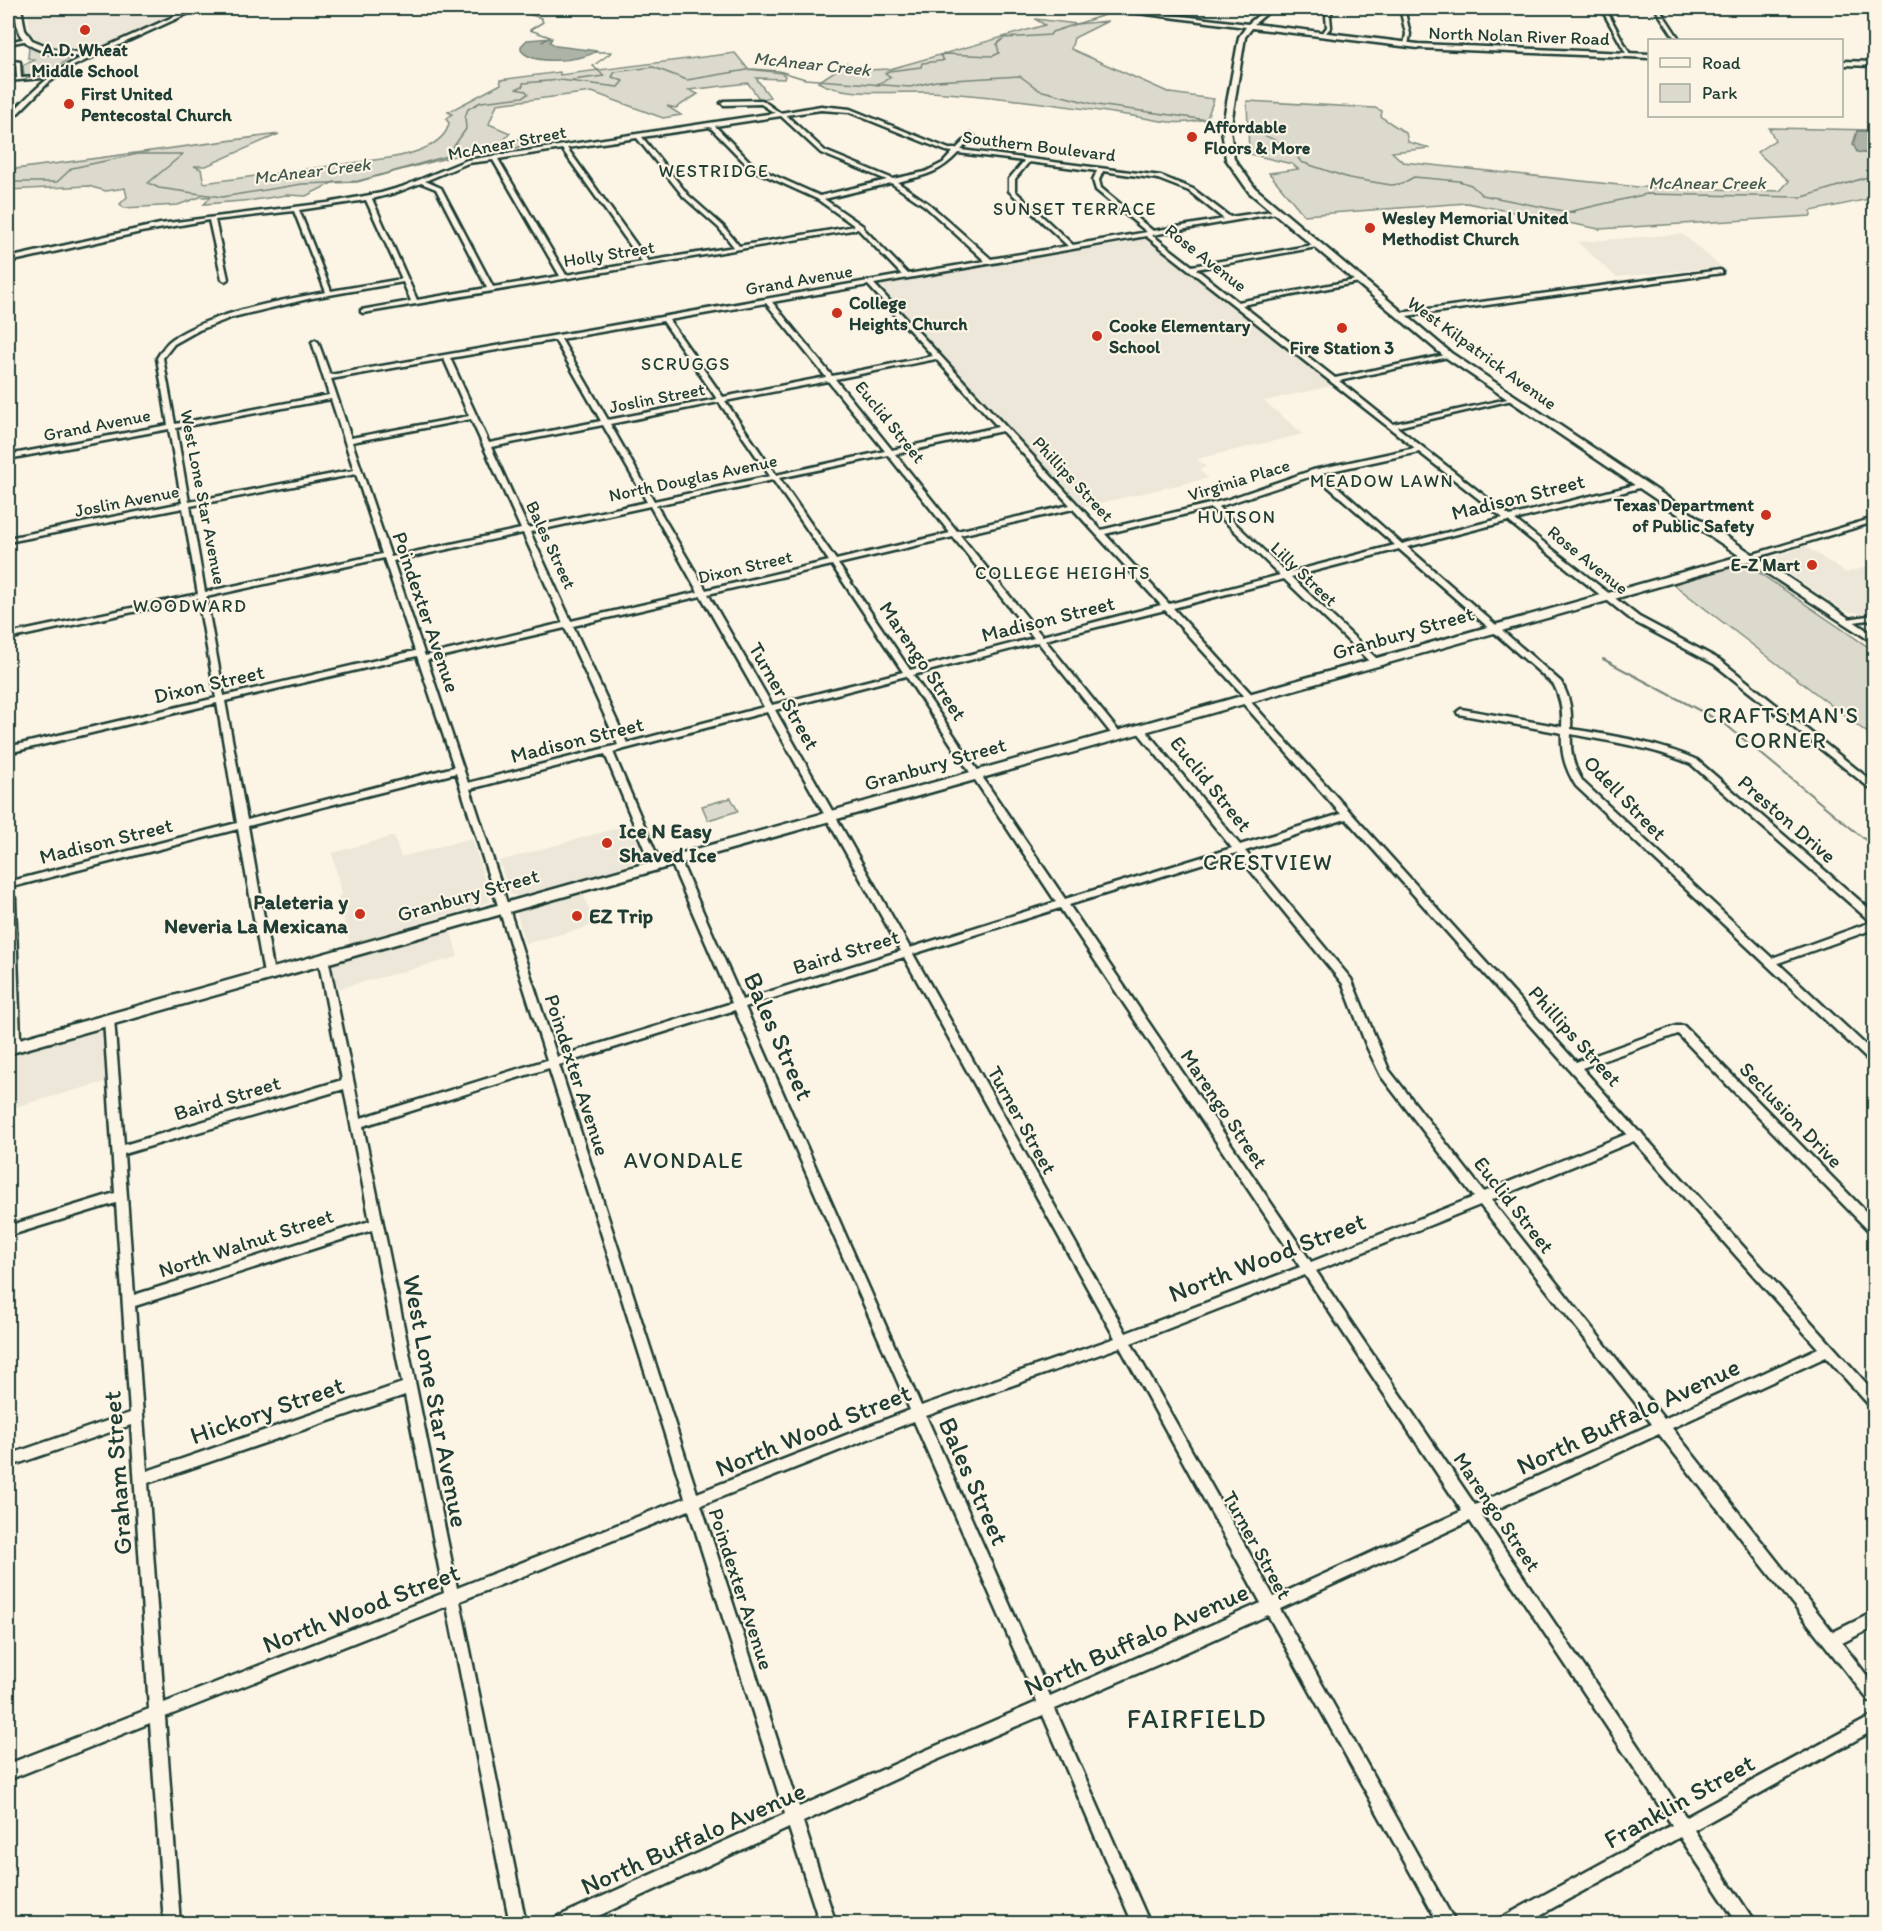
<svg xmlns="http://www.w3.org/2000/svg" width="1882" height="1931" font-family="Itim,sans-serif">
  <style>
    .built { fill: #ece7d8 }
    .green { fill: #dcdacc; stroke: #7e8c80; stroke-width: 1.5 }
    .water { fill: #aeb3a7; stroke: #758479; stroke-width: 1.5 }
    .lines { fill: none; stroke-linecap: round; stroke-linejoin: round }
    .stream-far1 { stroke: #758479; stroke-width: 1.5 }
    .stream { stroke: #758479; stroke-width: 2 }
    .street-casing { stroke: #1f3d34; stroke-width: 5 }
    .secondary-casing { stroke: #1f3d34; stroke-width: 5 }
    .street { fill: #fcf5e5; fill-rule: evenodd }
    .secondary { fill: #fcf5e5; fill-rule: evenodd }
    .poi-dot { fill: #c8321e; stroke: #fcf5e5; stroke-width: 2 }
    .labels { text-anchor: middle; stroke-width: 4.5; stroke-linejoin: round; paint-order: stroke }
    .far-street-label { font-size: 18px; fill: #1f3d34; stroke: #fcf5e5 }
    .far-poi-label { font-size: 18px; font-weight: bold; fill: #1f3d34; stroke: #fcf5e5; text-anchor: start }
    .far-water-label { font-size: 18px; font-style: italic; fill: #435a51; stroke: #fcf5e5 }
    .far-neighbourhood-label { font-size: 18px; letter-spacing: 1.5px; fill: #1f3d34; stroke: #fcf5e5 }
    .street-label { font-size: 21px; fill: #1f3d34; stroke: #fcf5e5 }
    .poi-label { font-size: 21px; font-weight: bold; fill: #1f3d34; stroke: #fcf5e5; text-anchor: start }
    .neighbourhood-label { font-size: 22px; letter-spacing: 1.5px; fill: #1f3d34; stroke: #fcf5e5 }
    .near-street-label { font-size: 26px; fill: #1f3d34; stroke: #fcf5e5 }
    .near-neighbourhood-label { font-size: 27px; letter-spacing: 1.5px; fill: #1f3d34; stroke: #fcf5e5 }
  </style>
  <rect width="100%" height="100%" fill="#fcf5e5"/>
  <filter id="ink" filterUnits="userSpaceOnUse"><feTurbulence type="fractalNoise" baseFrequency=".0167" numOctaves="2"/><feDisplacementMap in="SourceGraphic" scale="12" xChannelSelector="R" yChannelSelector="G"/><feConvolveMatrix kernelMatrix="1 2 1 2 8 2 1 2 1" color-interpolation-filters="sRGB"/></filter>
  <g filter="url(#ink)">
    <!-- built -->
    <path class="built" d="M27,8H190L88,53L53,46L37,39L30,31Z
      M1682,234L1721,267L1616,277L1577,242Z
      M1146,238L1332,386L1264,401L1303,434L1197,459L1206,467L1199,470L1208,478L1083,507L878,285Z
      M1805,546L1846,573L1874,564V615L1845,611L1767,559Z
      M631,824L644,857L643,862L517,896L510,894L499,861Z
      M394,836L401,857L472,838L491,902L350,944L338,896L342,895L332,853Z
      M582,891L595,925L525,944L516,910Z
      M450,928L458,957L337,989L332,964L336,961Z
      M96,1029L102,1030L105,1082L8,1109V1054Z"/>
    <!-- green -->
    <path class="green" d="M1035,19L1077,24L1108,21L1074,38L1071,49L1170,93L1214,99L1207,118C1177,128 1155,119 1126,115C1062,105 995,96 931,92C899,91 846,98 818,82L847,63L866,70L890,69L1045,25Z
      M29,47L73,57L41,76H24L23,65L35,60L28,58Z
      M735,53L748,69L782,73L785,76L784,79L756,78L770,97L760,100L748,83L689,90L698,94L676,108L667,106L681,115L663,118L592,92L497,104L489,124L510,133L502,142L528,137V141L517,148L474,151L358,181L334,182L306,196L287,195L254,200L204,204L211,197H200L178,205L124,208L120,204L127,197L125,188L106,191L88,186L8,190V170L279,134L206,166H194L201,169L204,183L389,158C409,155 445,146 449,123L446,119L452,114L448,112L501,84L500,80L560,72V75Z
      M1247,101L1375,108L1382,111L1381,117L1406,133L1408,142L1430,148L1392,152L1403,162L1638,187L1780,191L1789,181L1757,152L1775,140L1769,128L1874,130L1857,131L1862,153L1874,154V198L1811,211V216L1599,229L1467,203L1304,215L1269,173L1298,169L1292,164L1249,154Z
      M1737,565L1749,566L1874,651V738L1673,584Z
      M731,798L738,811L708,820L702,806Z"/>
    <!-- water -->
    <path class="water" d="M552,38L550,42L556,46L597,51C583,61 532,66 521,50V46L527,40Z
      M1857,131L1874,132V154L1857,152L1853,144Z"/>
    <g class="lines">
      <!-- stream-far1 -->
      <path class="stream-far1" d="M509,8L541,18L543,22L530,30L550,37L542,42
        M1120,9L1124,8
        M572,80L604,76L593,66L612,52H594
        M876,85L891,77L885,73L889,71L921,67L922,63L941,61L944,60L940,56L944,54L993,56L999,53L997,44L1004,38L1050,35L1052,32L1114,12
        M1237,122L1291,148L1301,162L1349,178L1391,185L1401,184L1414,177L1459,181L1471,185L1482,195L1568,212L1647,194L1803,197L1874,175
        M8,182H57L72,168L138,154H183L148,183L159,188L222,197L302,184L357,182L447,156L466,129L465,117L468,109L481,102L523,97L528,94L526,91L516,89L523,86V83L560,80L618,87L623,81L612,77L615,72L653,67L687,80L753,69L779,71L805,79L910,87L936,81L1020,76L1039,90L1097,105L1215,121"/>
      <!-- stream -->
      <path class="stream" d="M1566,212H1574
        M1603,659L1725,724L1874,847"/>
      <defs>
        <path id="street" d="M1329,8H1333L1330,16L1331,27L1324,35L1322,34L1327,27L1326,16Z
          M1400,8H1404L1410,34L1408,45L1406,46L1404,45L1406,34Z
          M1601,8H1605L1631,56L1627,55Z
          M1655,8H1659L1680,40H1676Z
          M27,38L29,40L8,44V42Z
          M8,60L20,62L21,78L52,76L54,77L8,81V79L17,78L16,64L8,62Z
          M762,100L780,113L821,106L850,109L949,149H956L971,134L974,136L961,150L1161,176L1193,189L1230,217L1279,210V212L1277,213L1152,235L1192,266L1319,244L1320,245L1317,247L1196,269L1238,302L1361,279L1362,280L1359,282L1242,305L1335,378L1450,354L1451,355L1448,357L1339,381L1393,424L1512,398V400L1397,427L1510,516L1643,483V487L1515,520L1639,617L1720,660L1874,783V790L1871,789L1714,664L1633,621L1508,521L1407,547L1561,682C1570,698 1572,711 1571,729C1614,736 1657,742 1697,760L1874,913V929L1778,963L1874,1053V1063L1870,1062L1576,786C1565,768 1561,754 1562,733L1458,714L1457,712L1461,709L1562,727C1563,712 1561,699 1554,685L1399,549L1291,577L1378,660V664H1372L1284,579L1173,608L1255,698L1254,700H1249L1576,1062L1676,1026H1684L1874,1220V1233L1870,1232L1678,1034L1582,1068L1638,1131L1641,1132L1643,1135L1874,1392V1407L1869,1405L1826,1357L1672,1428L1833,1632L1874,1612V1627L1842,1643L1874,1685V1703L1869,1701L1659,1434L1482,1516L1686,1817L1874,1715V1730L1694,1830L1756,1924H1738L1680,1837L1524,1924H1499L1501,1918L1672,1825L1470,1521L1280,1609L1456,1924H1439L1268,1615L1164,1662L1055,1709L1150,1924H1133L1043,1715L932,1762L803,1822L836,1924H820L789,1828L581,1924H553L555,1918L785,1814L689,1510L460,1601L526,1924H510L447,1606L165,1717L180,1924H164L150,1723L8,1780V1764L149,1709L131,1425L8,1467V1455L130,1413L116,1203L8,1236V1226L115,1193L104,1019L105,1016H113L114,1019L124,1145L342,1080L318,958L323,954L328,958L361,1118L547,1060L456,773L248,826L274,974L269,978L264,974L238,829L8,888V882L237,823L217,703L8,753V747L216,698L198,598L8,639V634L198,594L183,508L8,542V538L182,503L169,429L8,459V455L168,425L157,358C161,352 165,344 171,340C207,314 282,300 326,292L294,211L215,220L228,279L225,281L222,279L209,220L141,232L27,258L8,262V258L160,224L327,203L381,193L402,187L467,160L775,113L761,104L724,105L721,103L724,101ZM821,110L849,112L946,151L953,152L943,163L925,172L893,179L825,151L786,115ZM781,116L821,153L887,180L820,196L755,167L715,126ZM710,127L751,169L817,199L855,226L739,246L723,226L688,195L642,137ZM637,138L684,197L719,228L734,247L648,261L567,148ZM562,149L642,262L566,275L498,159ZM958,153L1024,161L1009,179V191L1068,246L991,259L929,204L897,182C923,176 940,173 958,153ZM493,160L560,276L493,287L441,188L425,181L468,163ZM1029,162L1097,171L1093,180L1096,190L1147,232L1073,245L1015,191V179ZM1103,171L1158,179L1189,191L1224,219L1153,231L1101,188L1099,180ZM421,183L436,189L487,288L417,300L372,199L395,193ZM891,183L925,206L985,261L908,274L863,228V226L824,199ZM366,200L402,279L331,291L299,210ZM858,229L902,275L330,375L318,342L315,340L312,342L329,395L175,424L163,358L174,344L199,330L233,317L312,298L403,282L411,301L361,310V312L363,313ZM1146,236L1415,448L1313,470L1226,500L1101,530L874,284ZM868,285L933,356L832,376L772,302ZM766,303L826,377L723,397L669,320ZM663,321L717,399L608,420L561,339ZM555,340L601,421L489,443L450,358ZM444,359L469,416L351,438L331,379ZM936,359L998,427L892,450L835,379ZM828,381L885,451L776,475L725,401ZM331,399L354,470L189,502L176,428ZM719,402L770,476L654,501L610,424ZM471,419L521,529L391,557L352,442ZM603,425L647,502L528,528L491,447ZM1002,431L1070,505L957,531L895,454ZM1419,452L1503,518L1402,544L1322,473ZM888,455L950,533L836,560L779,478ZM356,474L382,554L205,592L190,506ZM1315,475L1395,545L1287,573L1218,507ZM773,480L829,561L706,590L656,505ZM650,506L698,592L571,621L530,532ZM1211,508L1280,575L1169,604L1105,534ZM1073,509L1161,605L1042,636L960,535ZM523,533L563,623L425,656L393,561ZM953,537L1034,638L910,670L838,564ZM384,558L415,651L224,696L206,597ZM832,565L903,672L772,705L708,594ZM701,596L764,707L627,743L573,626ZM1165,610L1246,698H1241L1240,700L1341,814L1240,845L1143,727H1137L1135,729L1137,731L1232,848L1065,899L913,675L1038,642L1114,737H1120L1122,735L1120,733L1045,640ZM565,628L618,745L468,783L427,660ZM417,656L454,767L247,820L225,701ZM906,676L1056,902L910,948L775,710ZM767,712L901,951L742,1000L680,860L675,857L672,858L670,860L732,1003L557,1057L470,789L605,754L651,865L656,868L661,865L613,752ZM1571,734C1612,742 1652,747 1691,764L1870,921H1874L1772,958L1583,782C1573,766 1570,753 1571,734ZM1346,819L1627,1134L1484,1192L1389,1070L1351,979L1245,851ZM1236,853L1343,984L1367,1047L1381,1076L1474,1197L1311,1262L1069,905ZM1060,908L1300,1267L1126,1333L913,954ZM904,957L1115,1338L921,1406L745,1007ZM735,1010L910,1410L697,1493L559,1065ZM549,1068L685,1498L457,1588L363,1126ZM344,1089L370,1221L134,1295L124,1154ZM1634,1141L1818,1348L1664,1419L1491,1200ZM1480,1205L1652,1424L1475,1505L1316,1271ZM372,1230L402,1383L147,1471L135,1306ZM1305,1275L1462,1511L1274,1597L1131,1343ZM1120,1347L1261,1603L1050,1696L926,1416ZM405,1395L444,1593L164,1703L148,1483ZM914,1421L1037,1702L922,1752L799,1807L701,1505Z
          M1720,270L1722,271V273L1399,317L1396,315L1399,313Z
          M1874,518V522L1754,558H1748L1747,556Z
          M1874,615V619L1848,623L1844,621L1848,619Z"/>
        <path id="secondary" d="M15,8H21L25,30L32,40L54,49L90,54L193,8H200L71,67L48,83L8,123V117C31,93 52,71 83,57C63,55 27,54 19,32C16,24 16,16 15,8Z
          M1100,8H1115L1248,24L1267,8H1273L1254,24L1418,44L1650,54V58L1418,48L1252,28L1245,37L1230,130L1234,159L1255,188L1451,353L1874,635V643L1748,561L8,1054V893L15,898L20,1039L1740,556L1445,357L1249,192L1226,159L1222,130L1239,37L1246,27Z
          M1842,61L1874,62V66L1842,65Z"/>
      </defs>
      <!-- street casing -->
      <use href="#street" class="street-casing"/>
      <!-- secondary casing -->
      <use href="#secondary" class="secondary-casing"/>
      <!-- street -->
      <use href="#street" class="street"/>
      <!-- secondary -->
      <use href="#secondary" class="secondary"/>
    </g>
  </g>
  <!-- markers -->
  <g class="poi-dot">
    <circle cx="85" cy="30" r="6"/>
    <circle cx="69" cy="104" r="6"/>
    <circle cx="1192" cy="137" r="6"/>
    <circle cx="1370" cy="228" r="6"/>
    <circle cx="837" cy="313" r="6"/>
    <circle cx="1342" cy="328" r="6"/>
    <circle cx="1097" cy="336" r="6"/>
    <circle cx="1766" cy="515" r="6"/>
    <circle cx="1812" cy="565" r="6"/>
    <circle cx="607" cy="843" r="6"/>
    <circle cx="360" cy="914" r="6"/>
    <circle cx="577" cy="916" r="6"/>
  </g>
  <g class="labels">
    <!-- far-street labels -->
    <g class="far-street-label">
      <text transform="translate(1519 36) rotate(2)" y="6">North Nolan River Road</text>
      <text transform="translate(507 143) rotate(-11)" y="6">McAnear Street</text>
      <text transform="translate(1039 146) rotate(7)" y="6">Southern Boulevard</text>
      <text transform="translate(609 254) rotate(-9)" y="6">Holly Street</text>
      <text transform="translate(1206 258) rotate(38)" y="6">Rose Avenue</text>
      <text transform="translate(799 280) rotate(-10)" y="6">Grand Avenue</text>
      <text transform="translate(1482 353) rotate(36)" y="6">West Kilpatrick Avenue</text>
      <text transform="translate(657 398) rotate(-11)" y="6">Joslin Street</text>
      <text transform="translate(890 422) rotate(51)" y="6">Euclid Street</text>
      <text transform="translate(97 425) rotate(-11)" y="6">Grand Avenue</text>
      <text transform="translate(693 478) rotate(-12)" y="6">North Douglas Avenue</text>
      <text transform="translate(1073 479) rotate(47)" y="6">Phillips Street</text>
      <text transform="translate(1239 480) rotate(-17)" y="6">Virginia Place</text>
      <text transform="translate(203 497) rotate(79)" y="6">West Lone Star Avenue</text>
      <text transform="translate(127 501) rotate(-11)" y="6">Joslin Avenue</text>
      <text transform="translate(551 545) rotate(65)" y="6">Bales Street</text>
      <text transform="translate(1588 560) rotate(39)" y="6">Rose Avenue</text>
      <text transform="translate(745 567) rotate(-13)" y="6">Dixon Street</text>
      <text transform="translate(1304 574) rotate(44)" y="6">Lilly Street</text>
    </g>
    <!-- far-poi labels -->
    <g class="far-poi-label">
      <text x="85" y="56" text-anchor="middle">A.D. Wheat<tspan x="85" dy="21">Middle School</tspan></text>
      <text x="81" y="100">First United<tspan x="81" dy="21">Pentecostal Church</tspan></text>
      <text x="1204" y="133">Affordable<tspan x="1204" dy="21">Floors &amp; More</tspan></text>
      <text x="1382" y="224">Wesley Memorial United<tspan x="1382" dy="21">Methodist Church</tspan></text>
      <text x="849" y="309">College<tspan x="849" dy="21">Heights Church</tspan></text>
      <text x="1109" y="332">Cooke Elementary<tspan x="1109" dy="21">School</tspan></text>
      <text x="1342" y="354" text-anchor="middle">Fire Station 3</text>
      <text x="1754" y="511" text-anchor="end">Texas Department<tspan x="1754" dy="21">of Public Safety</tspan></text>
      <text x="1800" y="571" text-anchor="end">E-Z Mart</text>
    </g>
    <!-- far-water labels -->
    <g class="far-water-label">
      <text transform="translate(812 64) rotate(6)" y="6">McAnear Creek</text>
      <text transform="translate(312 171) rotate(-7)" y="6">McAnear Creek</text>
      <text x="1707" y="189">McAnear Creek</text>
    </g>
    <!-- far-neighbourhood labels -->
    <g class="far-neighbourhood-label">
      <text x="714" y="177">WESTRIDGE</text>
      <text x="1075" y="215">SUNSET TERRACE</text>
      <text x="686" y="370">SCRUGGS</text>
      <text x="1382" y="487">MEADOW LAWN</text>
      <text x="1237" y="523">HUTSON</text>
      <text x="1063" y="579">COLLEGE HEIGHTS</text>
      <text x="190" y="612">WOODWARD</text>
    </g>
    <!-- street labels -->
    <g class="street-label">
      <text transform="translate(1518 497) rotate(-14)" y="7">Madison Street</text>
      <text transform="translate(426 612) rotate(71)" y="7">Poindexter Avenue</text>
      <text transform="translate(1048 619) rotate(-14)" y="7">Madison Street</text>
      <text transform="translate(1403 633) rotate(-16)" y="7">Granbury Street</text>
      <text transform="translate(923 661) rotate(56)" y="7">Marengo Street</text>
      <text transform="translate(209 684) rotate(-13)" y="7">Dixon Street</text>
      <text transform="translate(784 696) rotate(60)" y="7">Turner Street</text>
      <text transform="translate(577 740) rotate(-14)" y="7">Madison Street</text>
      <text transform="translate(935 764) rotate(-16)" y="7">Granbury Street</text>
      <text transform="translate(1211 784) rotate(51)" y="7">Euclid Street</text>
      <text transform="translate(1625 798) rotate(46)" y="7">Odell Street</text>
      <text transform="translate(1787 819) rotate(41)" y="7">Preston Drive</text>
      <text transform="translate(106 841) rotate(-14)" y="7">Madison Street</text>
      <text transform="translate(468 895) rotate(-16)" y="7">Granbury Street</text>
      <text transform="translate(846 952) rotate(-17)" y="7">Baird Street</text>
      <text transform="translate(1575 1036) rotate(48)" y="7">Phillips Street</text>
      <text transform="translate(577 1075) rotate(72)" y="7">Poindexter Avenue</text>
      <text transform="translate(227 1098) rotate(-17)" y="7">Baird Street</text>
      <text transform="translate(1224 1109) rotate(56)" y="7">Marengo Street</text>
      <text transform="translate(1791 1115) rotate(46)" y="7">Seclusion Drive</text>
      <text transform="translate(1022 1120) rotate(61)" y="7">Turner Street</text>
      <text transform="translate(1514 1205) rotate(52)" y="7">Euclid Street</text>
      <text transform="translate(246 1243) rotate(-18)" y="7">North Walnut Street</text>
      <text transform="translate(1497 1512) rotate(56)" y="7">Marengo Street</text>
      <text transform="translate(1257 1545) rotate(61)" y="7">Turner Street</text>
      <text transform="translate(741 1589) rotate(72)" y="7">Poindexter Avenue</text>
    </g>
    <!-- poi labels -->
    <g class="poi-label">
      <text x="619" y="838">Ice N Easy<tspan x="619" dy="24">Shaved Ice</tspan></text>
      <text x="348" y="909" text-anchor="end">Paleteria y<tspan x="348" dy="24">Neveria La Mexicana</tspan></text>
      <text x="589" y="923">EZ Trip</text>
    </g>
    <!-- neighbourhood labels -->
    <g class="neighbourhood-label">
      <text x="1781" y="723">CRAFTSMAN'S<tspan x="1781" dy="25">CORNER</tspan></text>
      <text x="1268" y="870">CRESTVIEW</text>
      <text x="684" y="1168">AVONDALE</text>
    </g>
    <!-- near-street labels -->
    <g class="near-street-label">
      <text transform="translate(779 1036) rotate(66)" y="9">Bales Street</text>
      <text transform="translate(1267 1257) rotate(-21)" y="9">North Wood Street</text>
      <text transform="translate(436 1401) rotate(79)" y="9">West Lone Star Avenue</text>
      <text transform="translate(267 1410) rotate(-19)" y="9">Hickory Street</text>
      <text transform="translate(1628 1416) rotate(-25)" y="9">North Buffalo Avenue</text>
      <text transform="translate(813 1430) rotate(-22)" y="9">North Wood Street</text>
      <text transform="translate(117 1473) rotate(-94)" y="9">Graham Street</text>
      <text transform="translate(974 1481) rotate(66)" y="9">Bales Street</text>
      <text transform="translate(361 1608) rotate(-21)" y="9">North Wood Street</text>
      <text transform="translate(1136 1639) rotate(-24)" y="9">North Buffalo Avenue</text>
      <text transform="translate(1679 1801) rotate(-29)" y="9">Franklin Street</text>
      <text transform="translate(693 1838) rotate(-24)" y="9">North Buffalo Avenue</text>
    </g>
    <!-- near-neighbourhood labels -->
    <g class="near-neighbourhood-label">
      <text x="1197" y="1728">FAIRFIELD</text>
    </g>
  </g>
  <!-- margin -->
  <rect width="1882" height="1931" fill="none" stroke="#fcf5e5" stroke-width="30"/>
  <rect x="15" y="15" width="1852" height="1901" fill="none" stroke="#1f3d34" stroke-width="2" filter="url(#ink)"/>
  <!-- legend -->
  <rect x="1648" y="39" width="195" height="78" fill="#fcf5e5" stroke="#a4ab9e" stroke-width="1.5"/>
  <rect x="1660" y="58" width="30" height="9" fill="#fcf5e5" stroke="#a4ab9e" stroke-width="1.5"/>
  <text x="1702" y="69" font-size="18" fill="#1f3d34">Road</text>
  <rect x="1660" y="84" width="30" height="18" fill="#dcdacc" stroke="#a4ab9e" stroke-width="1.5"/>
  <text x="1702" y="99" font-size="18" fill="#1f3d34">Park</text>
</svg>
